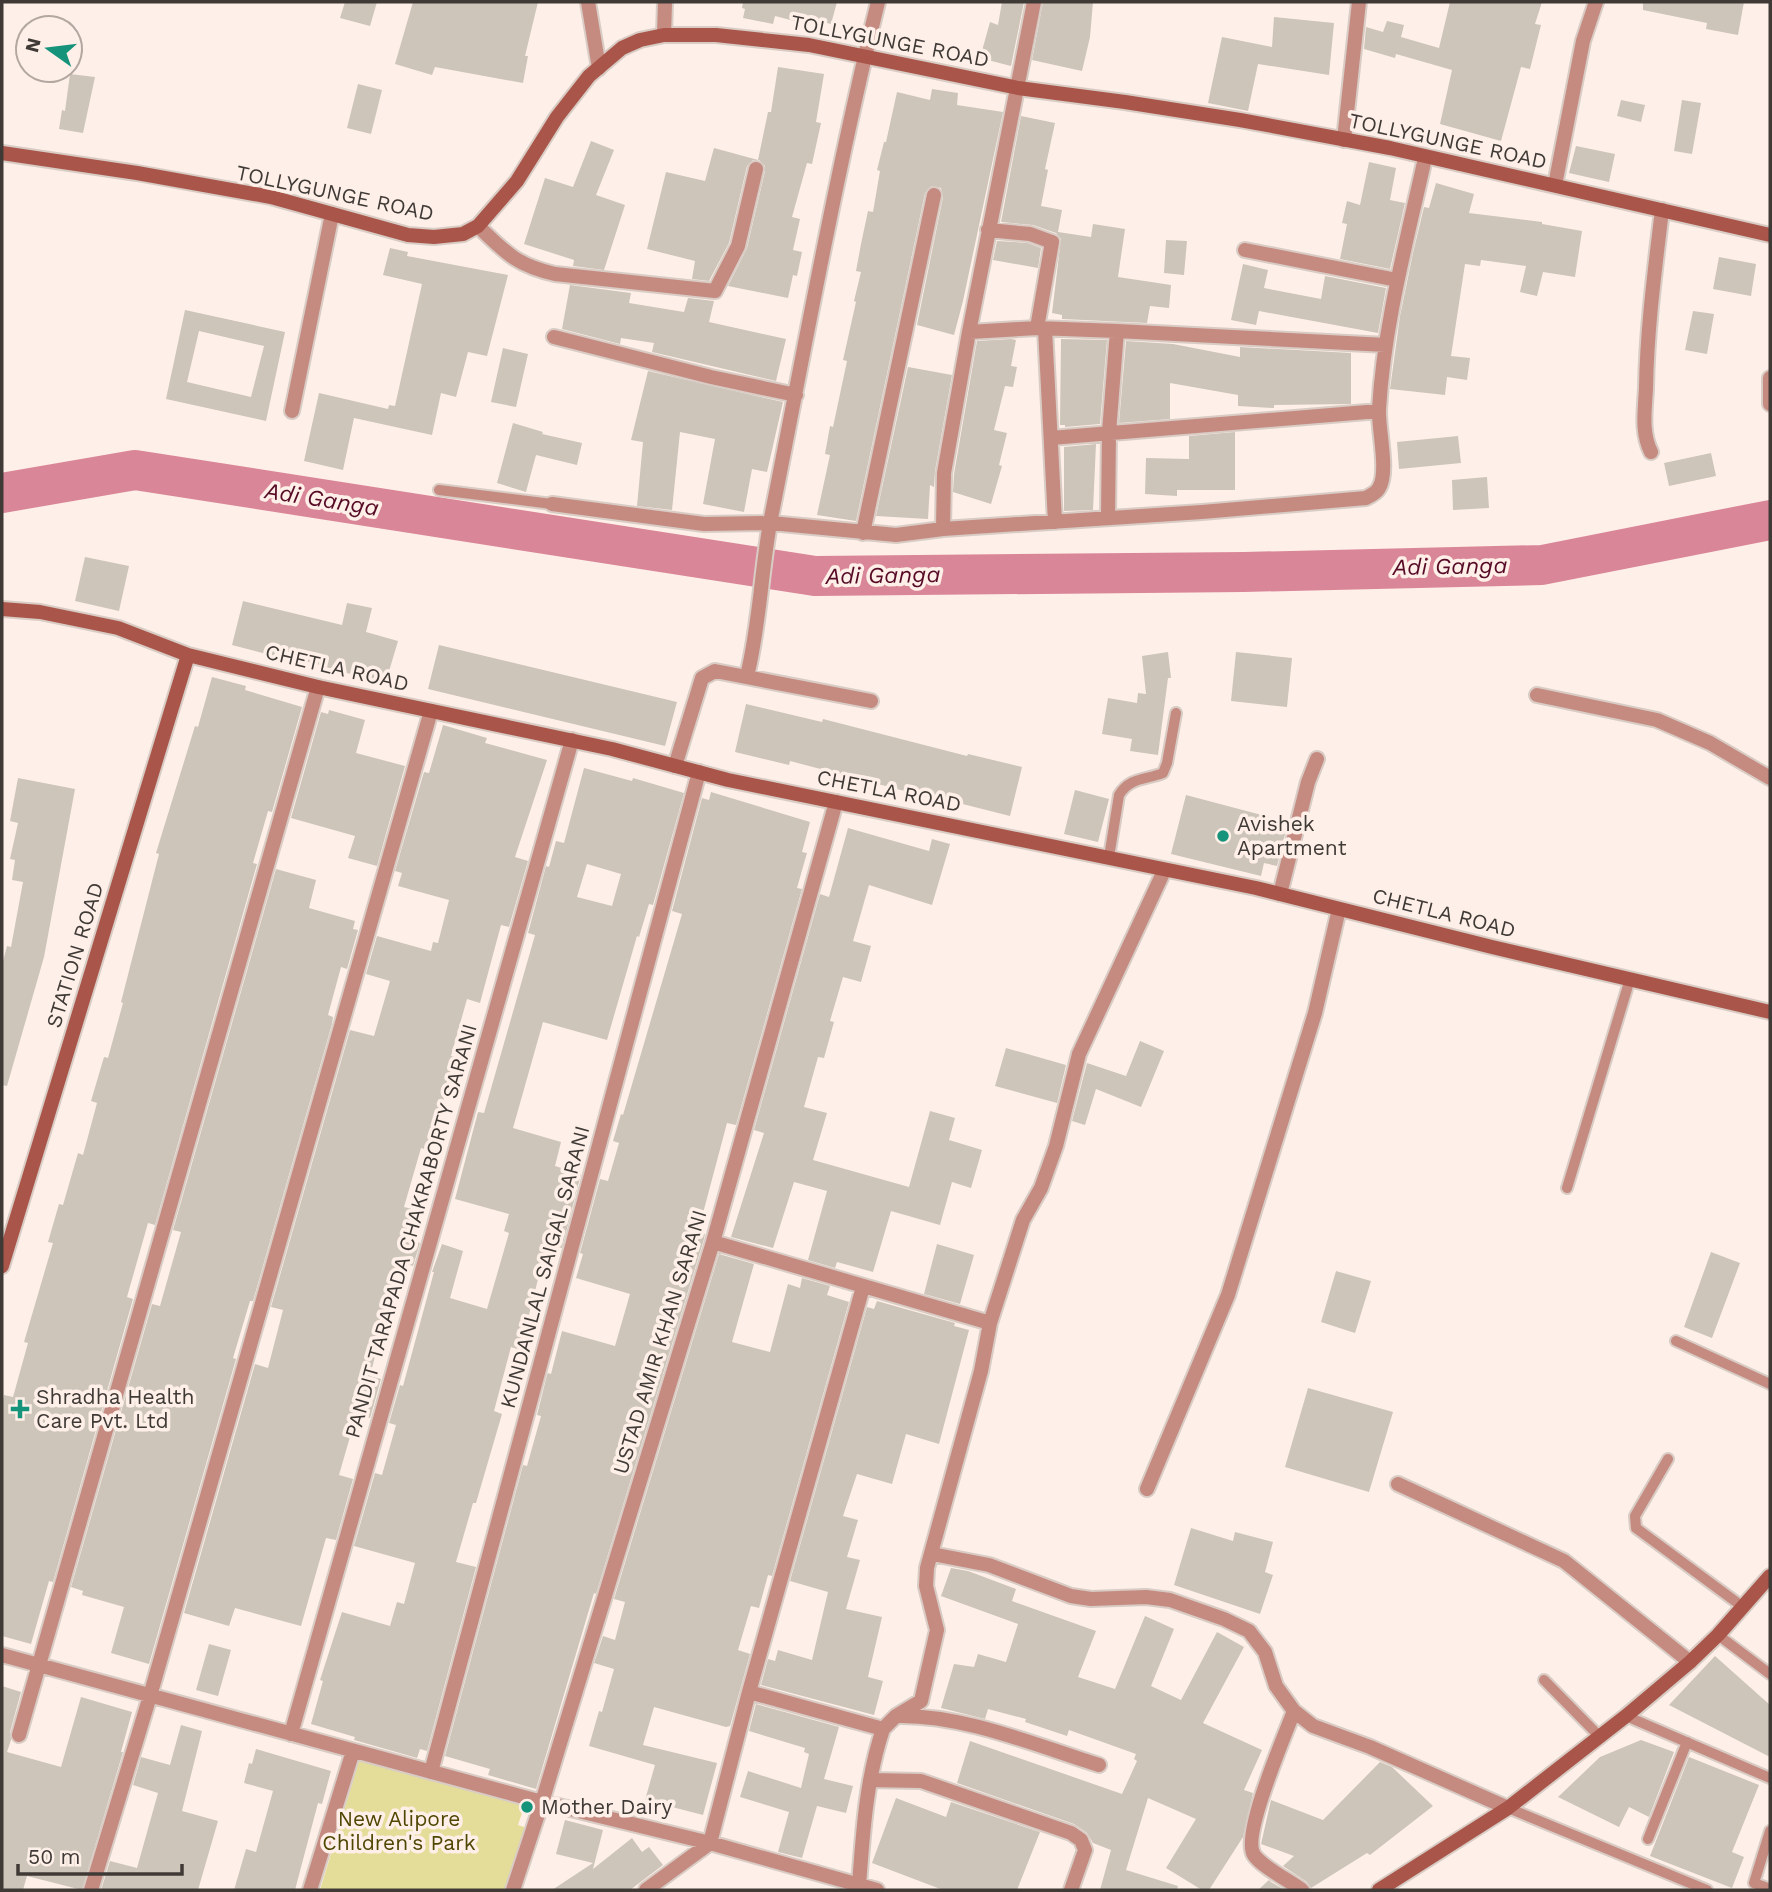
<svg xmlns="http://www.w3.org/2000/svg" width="1772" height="1892" font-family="'Work Sans',sans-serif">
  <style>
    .green { fill: #e4dd9a }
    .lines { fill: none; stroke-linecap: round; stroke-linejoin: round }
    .river { stroke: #da8699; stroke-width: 40 }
    .building { fill: #cdc5b9; fill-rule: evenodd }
    .lane-casing { stroke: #d8ccc5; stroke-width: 14 }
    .street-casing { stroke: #d8ccc5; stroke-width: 18 }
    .secondary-casing { stroke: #d8ccc5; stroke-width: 18 }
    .lane { stroke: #c58a80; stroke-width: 10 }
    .street { stroke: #c58a80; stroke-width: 14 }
    .secondary { stroke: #a95549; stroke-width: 14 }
    .poi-dot { fill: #16937b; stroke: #fef0e8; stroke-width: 2.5 }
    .labels { text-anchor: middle; stroke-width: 7; stroke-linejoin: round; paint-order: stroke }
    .street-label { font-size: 21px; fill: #403a37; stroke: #fef0e8 }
    .poi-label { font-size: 21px; fill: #403a37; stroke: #fef0e8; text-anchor: start }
    .park-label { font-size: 21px; fill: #4e4702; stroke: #fef0e8 }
    .water-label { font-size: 23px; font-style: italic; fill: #560a26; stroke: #fef0e8 }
  </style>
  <rect width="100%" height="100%" fill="#fef0e8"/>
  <!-- green -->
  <path class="green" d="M359,1761L525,1804L518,1825L533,1830L516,1890H320Z"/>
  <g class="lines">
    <!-- river -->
    <path class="river" d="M2,493L135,470L815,576L1244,572L1542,565L1770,520"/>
  </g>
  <!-- building -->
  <path class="building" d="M345,2H377L370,26L340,18Z
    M413,2H538L525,56H528L523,83L435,67L432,75L395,64Z
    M743,2H837L831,24L811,19L810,25L775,16L773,24L743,18L745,9L742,8Z
    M1002,2H1024L1011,66L980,58L990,22L998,25Z
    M1043,2H1093L1090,37L1082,71L1032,60Z
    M1450,2H1542L1535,24L1541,25L1530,69L1521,67L1501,141L1440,124L1452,70L1396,54L1395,58L1364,49L1366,27L1383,32L1387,21L1404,25L1401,37L1439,48Z
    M1643,2H1744L1738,35L1706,29L1707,23L1643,10Z
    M1274,17L1334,23L1329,75L1258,64L1248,111L1208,103L1222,37L1272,47Z
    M778,67L824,74L816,122L821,123L812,164L807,163L792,217L800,219L793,250L802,252L797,276L793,275L788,298L728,286L747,248L765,171V166L759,160H753L747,166L729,243L709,281L692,279L695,261L647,249L666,172L705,181L714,148L758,160L768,112H771Z
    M70,74L95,77L83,133L59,129L62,110L65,111Z
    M358,84L382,90L371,134L347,128Z
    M932,89L958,93L957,105L1003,112L963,301L954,335L917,325L943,197L941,188L932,186L925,193L856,521L817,515L830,455L825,454L830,426L833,427L847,361L843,360L856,302L854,301L861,272L856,271L861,244L868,211L873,212L880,171L877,170L884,142H886L897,92L930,100Z
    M1621,100L1645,105L1641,122L1617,116Z
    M1682,100L1701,103L1692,154L1674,151Z
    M1021,116L1055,123L1045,169L1048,170L1041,206L1062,210L1058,232L1091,237L1093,224L1125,229L1118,277L1171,285L1169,308L1150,306L1147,323L1062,319V315L1052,313L1061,239L1056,233L1033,225L1001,222Z
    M591,141L614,150L596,195L625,205L604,270L573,266L574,260L524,244L545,178L573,187Z
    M1576,146L1615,154L1609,182L1569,173Z
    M1369,162L1396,168L1390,200L1405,203L1390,269L1340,259L1347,224L1342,223L1347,201L1360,205Z
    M1436,183L1474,194L1469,213L1542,222V224L1582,231L1575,277L1543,272L1537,296L1520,292L1526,266L1481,260L1480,266L1465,264L1451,356L1470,358L1467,380L1447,377L1445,395L1390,389L1400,316L1413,253L1424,207L1429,208Z
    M1166,240L1187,241L1184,275L1164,273Z
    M997,241L1028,243L1041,248L1038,268L993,260Z
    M390,248L408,252L407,256L508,275L487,356L468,352L456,397L441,393L432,435L354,418L343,470L304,461L319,393L388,409L389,405L395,406L422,284L383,275Z
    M1719,257L1756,264L1751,296L1713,289Z
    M1243,264L1268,270L1264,288L1321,299L1325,276L1386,288L1378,333L1259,311L1256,325L1231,320Z
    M570,285L631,293L629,303L684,312L688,298L714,301L709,322L786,339L776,381L652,352L654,343L621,338L620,344L562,329Z
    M185,310L285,332L266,421L166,399ZM199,331L264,346L251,397L187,382Z
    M1693,311L1714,314L1707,354L1685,350Z
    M1011,339L1016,340L1011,366L1017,367L1013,387L1005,386L994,430L1007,433L999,465L1002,466L991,504L953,492L954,474L977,341Z
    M1061,339L1107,340L1100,424L1065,427V425H1060Z
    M1126,341L1173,344L1240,357V347L1351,353V404L1274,405V408L1238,406V395L1170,383V419L1119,423Z
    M503,348L528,354L516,407L491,402Z
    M908,367L952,375L935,471L934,487L930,485L928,519L876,516Z
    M648,371L783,402L767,472L752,469L744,512L703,504L715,439L680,432L672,510L637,506L643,442L631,440Z
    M513,423L543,432L542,434L582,443L577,465L536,455L526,492L497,483Z
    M1235,432V490H1177V496L1145,494L1146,458L1189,459V436Z
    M1458,436L1461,463L1399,469L1397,442Z
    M1096,444L1093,510L1064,511V447Z
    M1711,453L1716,476L1669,486L1664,463Z
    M1487,477L1489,508L1453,510L1452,480Z
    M85,557L129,566L119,611L75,601Z
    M243,601L342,625L347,603L372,608L366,632L398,641L387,678L384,677L382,683L305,661L304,664L232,645Z
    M439,645L677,702L665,746L428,689Z
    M1168,652L1171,678H1168L1158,755L1130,751L1132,739L1102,734L1108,698L1137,703L1138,693L1146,694L1142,656Z
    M1236,652L1292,658L1287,707L1231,701Z
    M212,677L246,686L245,690L302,707L272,812L268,811L253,863L257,864L155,1225L148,1223L127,1297L133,1299L53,1582L49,1581L31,1644L2,1636V1404L4,1395L13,1397L28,1343L24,1342L53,1243L48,1242L59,1204L63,1205L78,1153L83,1155L97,1103L91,1101L104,1057L108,1058L123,1003L121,1002L159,854L156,853L195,726L198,727Z
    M746,704L822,722L823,719L967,756L968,754L1022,767L1010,816L935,797V799L790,761L789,765L735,752Z
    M329,710L365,720L356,753L405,766L377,866L348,858L355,836L291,818L321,712L328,714Z
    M443,725L487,738L485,743L547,760L515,857L528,861L509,927L501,925L480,1003L467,999L451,1056H454L431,1151L421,1148L404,1207L412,1209L404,1239L420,1243L413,1266L399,1262L370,1376L381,1379L370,1418L356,1416L339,1475L353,1479L336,1540L326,1538L301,1626L235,1608L229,1626L184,1613L255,1364L268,1368L283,1310L271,1307L350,1030L374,1036L390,981L366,974L377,936L431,951L433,942L438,943L449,900L398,886L402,873L395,871L424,772L429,773Z
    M584,768L632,781L633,778L684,793L653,905L649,904L639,937L637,936L607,1040L543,1022L513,1128L561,1142L555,1166L581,1174L562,1248L547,1244L520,1350L511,1347L494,1411L502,1414L476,1503H473L456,1562L476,1567L427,1751L420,1749L417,1758L354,1740L355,1737L311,1724L323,1681L320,1680L342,1612L390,1626L397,1602L404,1604L415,1563L354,1546L375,1473L382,1475L396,1425L389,1423L400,1385L403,1386L434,1272H432L442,1244L463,1251L450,1298L487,1309L509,1233L504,1231L509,1214L455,1199L478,1112L484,1113L535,935L528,933L546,866L549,867L556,841L564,843ZM587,864L621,874L612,906L577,897Z
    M18,778L75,789L44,957L7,1086L2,1085V965L7,946L11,947L23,882L12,880L15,860L10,859L18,823L10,821Z
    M1075,790L1109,799L1098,842L1064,834Z
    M711,792L810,822L802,852L807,853L797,888L802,889L736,1125L727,1123L698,1232L705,1234L704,1239L596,1594L594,1593L536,1789L488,1775L490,1769L445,1756L523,1465L527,1466L541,1416L537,1415L547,1375L548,1373L551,1374L562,1331L615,1346L630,1294L576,1278L583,1254L580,1253L600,1179L608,1181L619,1143L613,1141L621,1114L623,1115L682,914L672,911L702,798L709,800Z
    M1186,795L1288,822L1277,866L1264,863L1261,876L1171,854Z
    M848,828L929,851L932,839L950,844L932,905L869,885L853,941L871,946L861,982L843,977L830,1021L834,1022L824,1058L818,1057L804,1107L827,1113L813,1160L909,1187L930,1111L955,1118L949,1140L982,1150L971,1188L952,1182L940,1225L891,1211L873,1272L837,1262L835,1268L808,1260L827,1191L794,1182L773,1248L731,1237L764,1133L754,1130L820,894L829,897Z
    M276,869L316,880L309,908L355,921L353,929L358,930L347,969L341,967L328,1015L333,1017L332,1024L253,1301H250L233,1358L236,1359L149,1664L111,1653L124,1607L82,1595L83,1591L71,1587L152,1304L160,1306L181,1232L173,1230Z
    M1140,1041L1164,1051L1141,1107L1096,1089L1085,1125L1072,1121L1087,1063L1126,1076Z
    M1006,1048L1066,1065L1057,1103L995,1086Z
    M937,1244L974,1255L960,1304L924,1294Z
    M1711,1252L1740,1263L1712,1338L1684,1327Z
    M719,1254L754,1264L732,1342L770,1352L788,1284L800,1288L802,1278L830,1286L827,1295L849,1302L772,1576L768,1575L759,1608L751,1606L738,1650L750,1654L730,1726L726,1727L654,1707L643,1745L717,1763L703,1815L645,1800L655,1765L589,1746L599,1711L602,1712L614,1669L594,1663L603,1636L615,1640L625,1602L614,1599Z
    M1336,1271L1371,1281L1355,1333L1321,1322Z
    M877,1301L955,1323L954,1326L969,1330L939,1444L906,1434L892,1484L857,1474L843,1516L858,1520L847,1557L860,1560L846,1609L882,1617L868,1677L883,1681L874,1715L761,1685L768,1659L775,1661L778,1650L812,1660L828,1592L790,1581L867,1307L874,1309Z
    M1308,1388L1393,1412L1369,1492L1285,1467Z
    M1191,1528L1233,1541L1235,1532L1273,1542L1265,1572L1273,1575L1260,1614L1174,1585Z
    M951,1568L968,1571L1016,1589L1012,1601L1096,1631L1078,1677L1115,1689L1145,1616L1174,1629L1151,1686L1181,1700L1217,1632L1244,1647L1203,1723L1262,1750L1244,1790L1253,1793L1243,1837L1209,1890H1202L1166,1868L1196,1819L1148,1798L1126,1870L1178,1886L1177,1890H1100L1111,1850L1093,1843L1087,1833L1074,1824L957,1783L970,1741L1122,1794L1137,1761L1134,1759L1136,1754L1069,1730L1067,1736L1025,1722L1026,1719L988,1709L985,1719L941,1708L954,1664L974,1667L978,1654L1006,1662L1018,1624L941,1596Z
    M209,1644L231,1650L218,1696L196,1690Z
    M1715,1656L1770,1705V1757L1669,1705Z
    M2,1686L21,1692L10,1732L11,1740L7,1752L61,1767L81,1697L132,1712L121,1752H123L82,1890L27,1876L23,1890H2Z
    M756,1704L839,1727L824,1779L853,1786L846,1813L817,1806L802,1858L778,1852L789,1812L740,1797L748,1771L801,1788L809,1754L804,1752L805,1748L749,1731Z
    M181,1725L202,1731L182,1811L218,1821L198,1890H101L110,1861L137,1868L158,1793L133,1785L141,1757L170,1765Z
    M1641,1740L1674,1752L1649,1817L1629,1807L1619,1827L1558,1797L1600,1757Z
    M256,1749L331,1771L322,1804L318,1803L295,1890H234L246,1849L256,1852L273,1791L244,1783L249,1763L252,1764Z
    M1689,1757L1759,1785L1732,1852L1744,1857L1732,1888L1650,1856Z
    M1380,1762L1392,1767L1433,1806L1370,1855L1367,1853L1311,1888L1307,1882L1283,1866L1294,1856L1261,1844L1271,1800L1323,1820Z
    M896,1798L946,1817L951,1802L1040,1832L1017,1890H943L872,1863Z
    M565,1820L603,1830L593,1869L632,1838L642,1852L649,1847L663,1865L630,1890H552L593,1863L556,1854Z
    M1269,1880L1271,1882L1285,1890H1258Z"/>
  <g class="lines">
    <defs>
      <path id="lane" d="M439,490L552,504
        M1109,857L1119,795C1130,777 1146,780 1163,773L1167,763L1176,713
        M1567,1188L1630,979
        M1676,1341L1770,1384
        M1668,1459L1635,1516L1636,1528L1743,1607
        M1718,1635L1770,1674
        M1544,1680L1600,1737
        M1626,1716L1770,1778
        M1508,1808L1707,1890
        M1770,1831L1754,1883L1770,1889
        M1648,1839L1687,1742"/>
      <path id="street" d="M588,2L599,68
        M664,35L665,2
        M1344,140L1359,2
        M1555,185L1583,41L1596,2
        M478,226C506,253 516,265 555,274L715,291L738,246L756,169
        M988,230L1030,234L1052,242L1037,328
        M1245,250L1397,280
        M1045,329L1055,522
        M1117,331L1386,345
        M969,332L1037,328L1117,331L1109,432L1108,518
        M554,337L711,377L796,395
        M1770,378V404
        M292,411L332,214
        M1051,438L1379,411
        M1651,452C1641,432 1645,410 1646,388C1647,328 1655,269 1662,210
        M552,504L704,524L771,523L896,535L943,529L1202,512L1366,498C1370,496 1377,492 1379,488C1389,472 1378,429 1379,409C1384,324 1407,240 1425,158
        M943,529L944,473L969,332L1034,2
        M863,533L934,195
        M747,676C760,624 761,570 771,518C805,346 836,173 878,2
        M1537,695L1657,720L1710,743L1770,778
        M675,766L702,678L715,671L871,701
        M1280,894L1308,782L1317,759
        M713,1242L990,1323L1023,1220L1041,1188L1056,1146L1079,1054L1164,871
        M1398,1484L1564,1561L1690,1662
        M1147,1489L1228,1295L1315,1013L1339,909
        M932,1554L989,1565L1071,1596L1091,1599L1146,1597L1170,1600L1224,1619L1249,1631L1265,1652L1276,1686L1294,1711L1313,1726L1370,1747L1508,1808
        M2,1655L542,1802L710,1843L877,1890
        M749,1692L883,1729L896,1716C962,1714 1035,1745 1099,1765
        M1294,1711C1285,1735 1241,1836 1254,1855C1262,1867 1290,1881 1302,1890
        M896,1716L921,1701L937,1630L926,1586L927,1568L981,1371L990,1323
        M291,1734L572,740
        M19,1735L318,687
        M431,1772L699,772
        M870,1780L921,1781L1071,1833L1081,1840L1085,1850L1071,1890
        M859,1885C863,1832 866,1780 883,1729
        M91,1890L150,1696L431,711
        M310,1890L353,1751
        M513,1890L542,1802L713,1242L836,802
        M646,1890L710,1843L749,1692L863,1287"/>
      <path id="secondary" d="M2,153L137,173L271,197L408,235L434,237L463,234L478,226L517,181L557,117L589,76L622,48L640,40L664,35H716L809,45L1018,88L1125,102L1240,120L1390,148L1770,235
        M2,609L40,612L118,628L188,655L318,687L612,749L728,780L1256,888L1492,947L1770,1012
        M2,1266L188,655
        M1379,1890L1508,1808L1626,1716L1690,1662L1718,1635L1770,1576"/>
    </defs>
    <!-- lane casing -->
    <use href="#lane" class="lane-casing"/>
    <!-- street casing -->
    <use href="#street" class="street-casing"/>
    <!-- secondary casing -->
    <use href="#secondary" class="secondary-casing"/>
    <!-- lane -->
    <use href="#lane" class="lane"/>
    <!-- street -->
    <use href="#street" class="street"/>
    <!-- secondary -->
    <use href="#secondary" class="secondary"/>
  </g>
  <!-- markers -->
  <g class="poi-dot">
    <circle cx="1223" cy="836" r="7"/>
    <path d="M16.5 1398.5h7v7h7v7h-7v7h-7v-7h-7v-7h7z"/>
    <circle cx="527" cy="1807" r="7"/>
  </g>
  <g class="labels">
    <!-- street labels -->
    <g class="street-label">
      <text transform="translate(890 41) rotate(11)" y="7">TOLLYGUNGE ROAD</text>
      <text transform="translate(1448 141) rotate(12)" y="7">TOLLYGUNGE ROAD</text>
      <text transform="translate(335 193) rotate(12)" y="7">TOLLYGUNGE ROAD</text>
      <text transform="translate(337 668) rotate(13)" y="7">CHETLA ROAD</text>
      <text transform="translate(889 791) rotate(11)" y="7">CHETLA ROAD</text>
      <text transform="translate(1444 913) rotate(14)" y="7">CHETLA ROAD</text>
      <text transform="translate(75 955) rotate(-73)" y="7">STATION ROAD</text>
      <text transform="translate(411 1231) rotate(-74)" y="7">PANDIT TARAPADA CHAKRABORTY SARANI</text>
      <text transform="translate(545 1267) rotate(-75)" y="7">KUNDANLAL SAIGAL SARANI</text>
      <text transform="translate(660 1342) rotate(-73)" y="7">USTAD AMIR KHAN SARANI</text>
    </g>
    <!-- poi labels -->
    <g class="poi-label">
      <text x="1237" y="831">Avishek<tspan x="1237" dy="24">Apartment</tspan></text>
      <text x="36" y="1404">Shradha Health<tspan x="36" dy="24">Care Pvt. Ltd</tspan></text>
      <text x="541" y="1814">Mother Dairy</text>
    </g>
    <!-- park labels -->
    <g class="park-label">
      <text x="399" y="1826">New Alipore<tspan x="399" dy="24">Children's Park</tspan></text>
    </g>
    <!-- water labels -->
    <g class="water-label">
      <text transform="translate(322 499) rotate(9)" y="8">Adi Ganga</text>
      <text transform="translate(1450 566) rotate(-1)" y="8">Adi Ganga</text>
      <text transform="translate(883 575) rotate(-1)" y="8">Adi Ganga</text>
    </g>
  </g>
  <!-- border -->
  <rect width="1772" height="1892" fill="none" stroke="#403a37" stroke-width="7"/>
  <!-- north arrow -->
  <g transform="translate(49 49) rotate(284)"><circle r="33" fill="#fef0e8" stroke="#b2a7a1" stroke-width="2"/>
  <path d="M0-5L12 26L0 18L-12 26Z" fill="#16937b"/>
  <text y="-10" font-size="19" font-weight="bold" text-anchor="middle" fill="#403a37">N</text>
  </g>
  <!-- scale -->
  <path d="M18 1864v10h164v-10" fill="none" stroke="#403a37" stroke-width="3.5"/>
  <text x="28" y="1864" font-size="21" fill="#403a37" stroke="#fef0e8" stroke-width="5" paint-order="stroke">50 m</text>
</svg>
